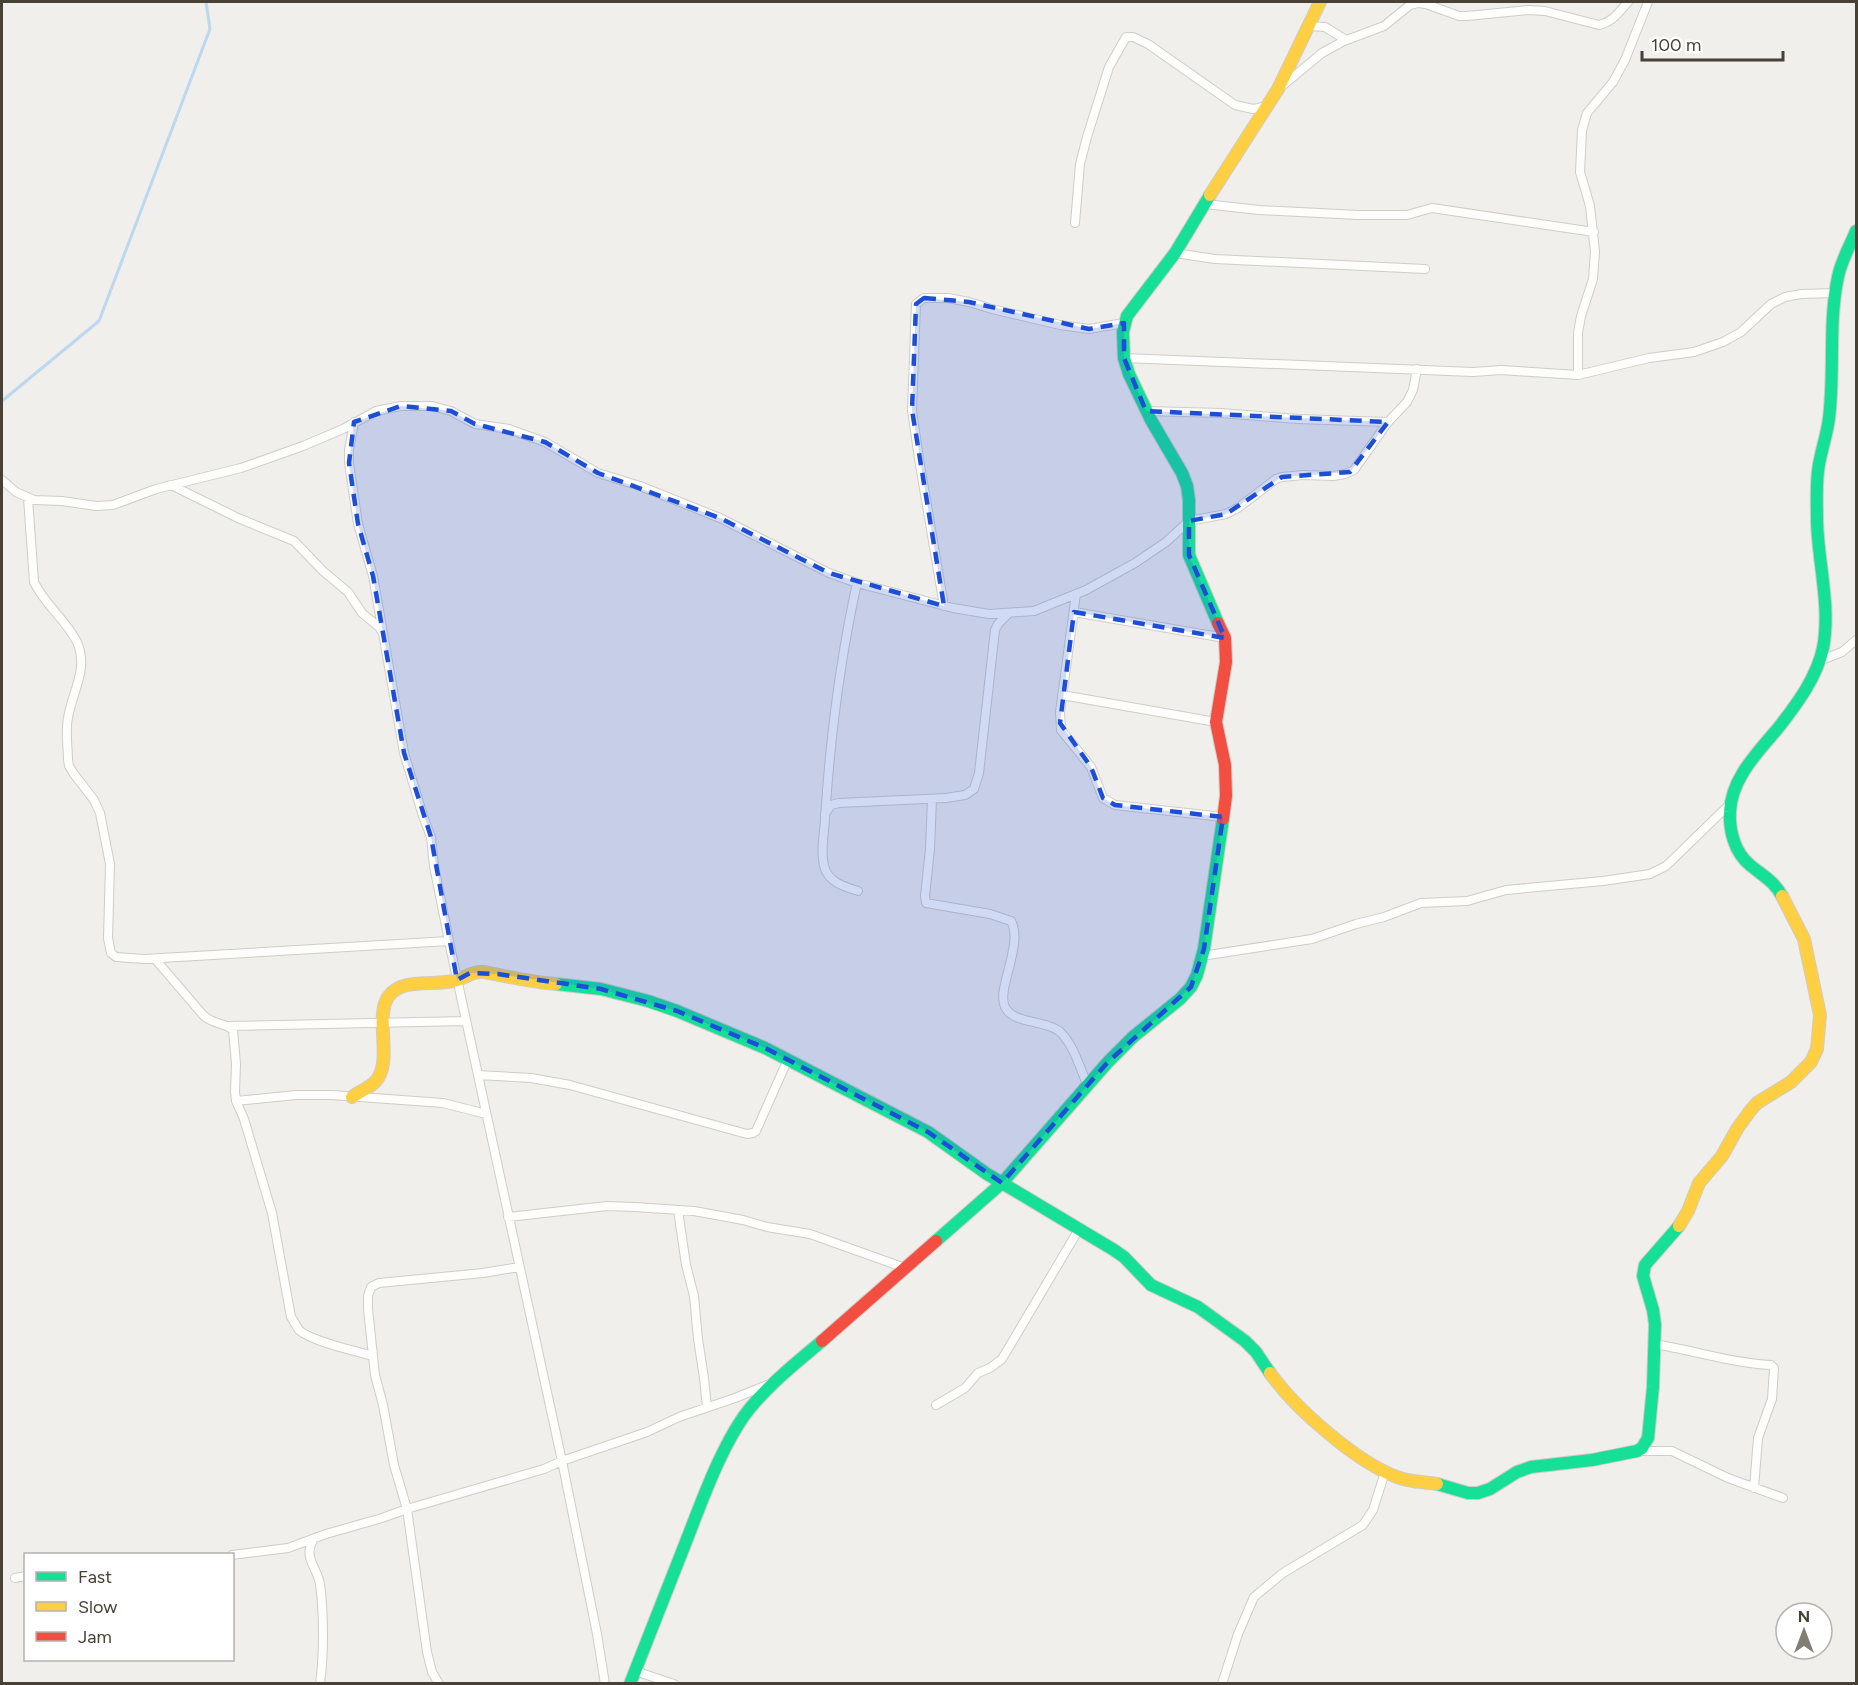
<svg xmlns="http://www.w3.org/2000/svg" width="1858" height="1685" font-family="Figtree,sans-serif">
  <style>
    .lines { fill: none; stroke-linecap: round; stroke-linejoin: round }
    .stream { stroke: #bcd7ee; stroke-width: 3 }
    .street-casing { stroke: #cecdc8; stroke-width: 10 }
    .fast-casing { stroke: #d0ccc2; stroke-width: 14 }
    .slow-casing { stroke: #d0ccc2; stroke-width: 14 }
    .jam-casing { stroke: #d0ccc2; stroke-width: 14 }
    .street { stroke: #fdfdfc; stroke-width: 8 }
    .fast { stroke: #16e098; stroke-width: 12 }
    .slow { stroke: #ffcf43; stroke-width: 12 }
    .jam { stroke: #f24e42; stroke-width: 12 }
    .marked { fill: #1d4ed8; fill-opacity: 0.2; stroke: #1d4ed8; stroke-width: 4.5; stroke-dasharray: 12 8; stroke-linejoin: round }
  </style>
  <rect width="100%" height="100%" fill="#f0efeb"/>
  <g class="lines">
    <!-- stream -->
    <path class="stream" d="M2,401L99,321L210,29L206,2"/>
    <defs>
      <path id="street" d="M1308,26L1325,27L1346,40
        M1281,87L1322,53L1344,41L1384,26L1410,5L1418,3L1426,4L1459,16H1467L1528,10L1545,11L1599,25C1613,22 1619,12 1628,2
        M1205,204L1259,210L1358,215H1407L1432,208L1594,232
        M1075,223L1080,164L1087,137L1109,67L1126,37H1133L1148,44L1235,105L1253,109L1268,106
        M1175,253L1215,259L1425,269
        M1124,358L1473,372L1501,370L1578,375L1649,358L1694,352L1723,342L1741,332L1771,304L1785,297L1801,294L1835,293
        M1578,375V333L1581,316L1593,279L1595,252L1590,206L1580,172L1582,130L1587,113L1613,82L1625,60L1648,2
        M1146,411L1221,413L1298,419L1388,422
        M354,422L349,450V463L358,524L373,576L404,753L423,816L431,837L434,866L451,951L562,1461L597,1634L605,1684
        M2,480L16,492L34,500L62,501L96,506L113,505L156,489L241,468L303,446L343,429L376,411L401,406H432L451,411L475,424L509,429L545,442L598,473L640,486L720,518L829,573L857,583L953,608L989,614L1034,611L1086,590L1135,563L1166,542L1189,521L1226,514L1238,508L1276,479L1282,477L1303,475L1333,476L1345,474L1354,470L1388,422L1407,402L1413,390L1417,369
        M171,485L238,518L294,541L323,571L348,592L362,613L379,627L383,633
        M28,498L34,582C45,605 66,620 77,642C89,669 72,692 68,718C65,732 68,746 68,760L69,766L74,774L94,800L100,813L110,864L108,938L111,953L116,957L144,959L449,941
        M857,583C840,660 830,740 825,819C824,835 820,854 825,869C830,883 846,887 858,891
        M1076,594L1060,712L1061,730L1091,767L1103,798L1115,805L1223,817
        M944,606L919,459L912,410L916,304L924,298H948L969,302L992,309L1060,325L1089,329L1124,323
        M1074,612L1225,638
        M1819,661L1842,652L1856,640
        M1062,695L1216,722
        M932,799L930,849L925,896L926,903L990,914L1011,921C1024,944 996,989 1005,1007C1013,1024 1045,1020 1059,1031C1073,1043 1080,1068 1087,1084
        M825,814L831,805L839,803L946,798L965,795L974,789L979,773L995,630L998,624L1009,613
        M1202,956L1312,939L1356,924L1384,917L1421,903L1467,901L1506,890L1603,881L1650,874L1666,866L1731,803
        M155,959L204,1016C213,1024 225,1023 233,1030L236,1064L235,1092L236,1101L244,1119L272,1213L291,1317C294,1321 296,1326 299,1330C310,1341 356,1351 373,1356
        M227,1026L466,1021
        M478,1075L531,1078L570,1085L747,1134L753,1133L756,1131L788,1059
        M236,1101L296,1095H332L443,1103L486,1114
        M678,1210L686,1265L694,1296L698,1339L704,1378L707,1407
        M508,1217L607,1206L635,1207L694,1211L743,1220L767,1227L810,1234L905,1268
        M1654,1344C1693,1350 1731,1363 1771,1365L1774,1368L1772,1399L1758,1438L1754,1488
        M936,1405L965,1388L978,1373L990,1368L1002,1359L1079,1229
        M1637,1451H1672L1728,1478L1783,1498
        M313,1540C303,1558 317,1567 320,1584C324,1614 324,1654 320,1684
        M232,1555L288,1548L326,1534L382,1518L407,1509L544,1469L562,1461L647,1432L679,1417L735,1398L772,1383
        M15,1578L26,1576
        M635,1671L674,1684
        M439,1684L432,1672L427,1652L407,1509L394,1465L383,1405L375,1375L368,1309V1296L371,1287L379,1283L483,1273L519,1267
        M1222,1684L1238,1634L1254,1597L1283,1573L1363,1525L1373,1510L1385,1472"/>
      <path id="fast" d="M1210,195L1175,253L1127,316L1123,332L1124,358L1129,374L1151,420L1182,473L1187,486L1189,500V555L1218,623
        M1782,896C1774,881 1763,876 1750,865C1735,853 1729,831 1730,812C1731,778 1759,751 1779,727C1797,704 1817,677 1823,648C1831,606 1818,563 1817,521C1817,505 1816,488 1818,471C1820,453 1827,436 1829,418C1835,371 1828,323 1838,277C1841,261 1850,246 1856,231
        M556,984L601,989L648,1001L677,1011L765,1048L928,1132L987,1174L1114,1250L1124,1257L1151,1285L1198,1307L1245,1341L1256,1352L1270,1373
        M936,1241L1002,1183L1108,1062L1133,1037L1180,999L1191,987L1197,975L1204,949L1223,819
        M1437,1484L1468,1493H1478L1490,1489L1517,1472L1531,1467L1592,1460L1637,1451L1642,1448L1648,1438L1653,1387L1655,1324L1653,1310L1643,1276L1645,1265L1679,1226
        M630,1684C650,1634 669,1584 689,1534C704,1495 725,1438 751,1407C772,1382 798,1361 822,1341"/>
      <path id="slow" d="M1210,195L1278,89L1320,2
        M352,1097C359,1092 369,1088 375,1082C394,1062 374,1019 388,997C403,976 436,987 457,980C467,977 472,971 483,972C492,973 501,976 510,977C525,980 540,983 556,984
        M1679,1226L1688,1211L1699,1183L1722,1156L1737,1129L1750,1111L1757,1103L1791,1082L1811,1062L1817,1049L1820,1015L1804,939L1782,896
        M1270,1373C1295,1408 1356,1462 1397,1477C1409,1482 1424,1482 1437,1484"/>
      <path id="jam" d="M1218,623L1225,638L1226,662L1216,722L1225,765L1226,796L1223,819
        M822,1341L936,1241"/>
    </defs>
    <!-- street casing -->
    <use href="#street" class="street-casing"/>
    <!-- fast casing -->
    <use href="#fast" class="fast-casing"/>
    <!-- slow casing -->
    <use href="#slow" class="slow-casing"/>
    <!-- jam casing -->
    <use href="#jam" class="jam-casing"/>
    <!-- street -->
    <use href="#street" class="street"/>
    <!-- fast -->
    <use href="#fast" class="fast"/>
    <!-- slow -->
    <use href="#slow" class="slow"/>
    <!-- jam -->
    <use href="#jam" class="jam"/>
  </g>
  <!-- marked area -->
  <path class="marked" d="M924,298L969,302L1089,329L1124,323V358L1146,411L1388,422L1350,472L1282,477L1226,514L1189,521V555L1225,638L1074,612L1060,723L1091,767L1103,798L1115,805L1223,817L1204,949L1191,987L1108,1062L1002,1183L928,1132L765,1048L677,1011L601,989L498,974L470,973L457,980L431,837L404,753L373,576L358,524L349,463L354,422L401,406L451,411L475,424L545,442L598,473L720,518L829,573L944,606L912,410L916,304Z"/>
  <!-- border -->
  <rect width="1858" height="1685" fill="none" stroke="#474136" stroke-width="6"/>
  <!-- legend -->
  <rect x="24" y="1553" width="210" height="108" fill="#ffffff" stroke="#b5b3af" stroke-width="1.5"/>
  <rect x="36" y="1572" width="30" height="9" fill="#16e098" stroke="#b5b3af" stroke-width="1.5"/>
  <text x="78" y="1583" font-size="18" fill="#474136">Fast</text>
  <rect x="36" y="1602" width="30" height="9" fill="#ffcf43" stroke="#b5b3af" stroke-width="1.5"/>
  <text x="78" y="1613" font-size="18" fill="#474136">Slow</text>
  <rect x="36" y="1632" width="30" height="9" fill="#f24e42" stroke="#b5b3af" stroke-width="1.5"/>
  <text x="78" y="1643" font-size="18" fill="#474136">Jam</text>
  <!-- north arrow -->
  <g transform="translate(1804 1631)"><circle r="28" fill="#ffffff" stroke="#b5b3af" stroke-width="1.5"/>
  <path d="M0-4.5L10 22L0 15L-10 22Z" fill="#827e75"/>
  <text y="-9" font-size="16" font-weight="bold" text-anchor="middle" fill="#474136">N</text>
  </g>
  <!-- scale -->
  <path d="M1642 51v9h141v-9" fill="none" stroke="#474136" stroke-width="3"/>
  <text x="1651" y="51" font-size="18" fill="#474136" stroke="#ffffff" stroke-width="4.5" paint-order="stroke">100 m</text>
</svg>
